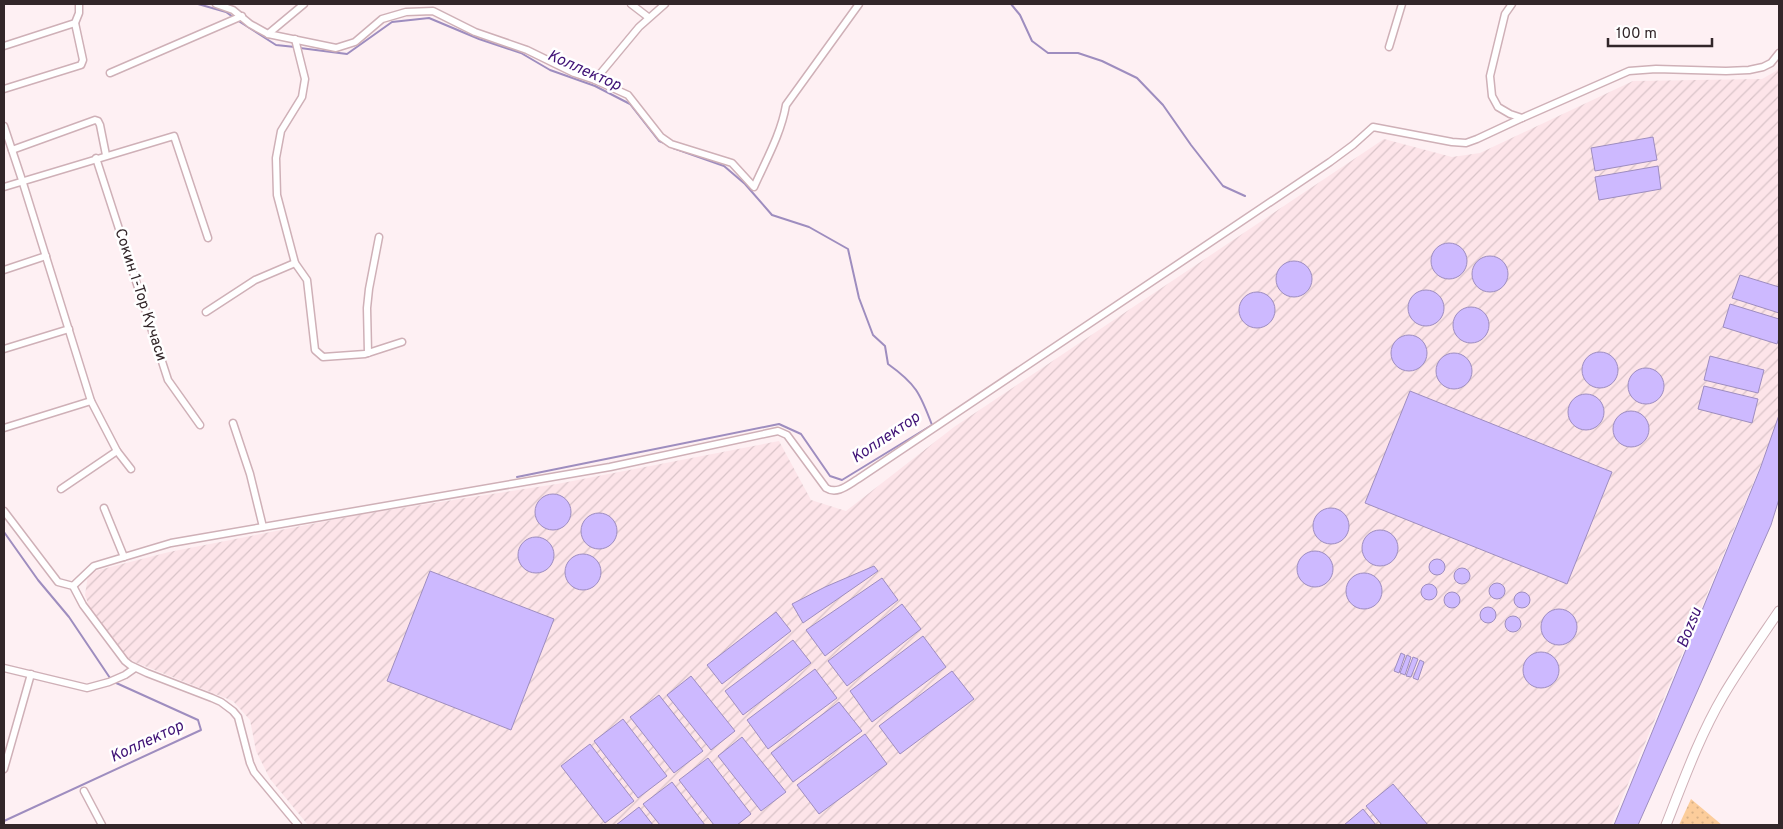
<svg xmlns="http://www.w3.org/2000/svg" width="1783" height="829" viewBox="0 0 1783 829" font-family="Overpass,sans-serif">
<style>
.industrial{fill:url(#industrial-furrows)}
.green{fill:url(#green-dots)}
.water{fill:#cdb9ff;stroke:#9e8dbf}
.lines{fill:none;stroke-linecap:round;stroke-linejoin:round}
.stream{stroke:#9e8dbf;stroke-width:2}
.minor-casing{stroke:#cfb0b7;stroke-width:9}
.secondary-casing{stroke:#cfb0b7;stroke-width:11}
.minor{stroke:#fff;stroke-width:6}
.secondary{stroke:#fff;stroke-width:9}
.labels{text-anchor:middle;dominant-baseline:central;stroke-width:5;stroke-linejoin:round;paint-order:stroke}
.street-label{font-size:15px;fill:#322629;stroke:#fff}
.water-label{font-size:16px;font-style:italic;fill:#3f1276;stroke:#fff}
</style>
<defs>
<pattern id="industrial-furrows" width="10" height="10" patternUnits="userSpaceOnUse" patternTransform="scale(1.25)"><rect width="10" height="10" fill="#fde4e9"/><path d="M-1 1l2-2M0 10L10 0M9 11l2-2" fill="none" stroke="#d9c3c8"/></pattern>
<pattern id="green-dots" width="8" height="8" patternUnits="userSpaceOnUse" patternTransform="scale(1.25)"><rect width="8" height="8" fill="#fccd9b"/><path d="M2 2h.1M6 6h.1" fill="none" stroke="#d8b086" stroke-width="1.8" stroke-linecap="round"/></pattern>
</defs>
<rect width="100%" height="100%" fill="#fef0f3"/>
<!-- industrial -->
<path class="industrial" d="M1779,67V421L1611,825H308L270,779L256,751L250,720L233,701L137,663L123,655L104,631L90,609L85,595L88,575L95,571L169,552L363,514L557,484L779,441L811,500L846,511L954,427L1384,139L1452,157L1480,153L1633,81L1762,79L1776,71Z"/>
<!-- green -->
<path class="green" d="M1691,799L1722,825H1679Z"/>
<!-- water -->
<g class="water">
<path d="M1653,137L1657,160L1595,171L1591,148Z"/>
<path d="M1658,166L1661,189L1599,200L1595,177Z"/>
<circle cx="1449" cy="261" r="18"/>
<circle cx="1490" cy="274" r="18"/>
<circle cx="1294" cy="279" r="18"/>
<path d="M1740,275L1779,287V313L1732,298Z"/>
<circle cx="1426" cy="308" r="18"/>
<circle cx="1257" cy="310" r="18"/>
<path d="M1730,304L1779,319V338L1777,344L1723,327Z"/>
<circle cx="1471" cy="325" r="18"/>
<circle cx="1409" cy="353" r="18"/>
<circle cx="1600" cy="370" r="18"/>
<circle cx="1454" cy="371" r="18"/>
<path d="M1710,356L1764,370L1758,393L1704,380Z"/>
<circle cx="1646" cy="386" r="18"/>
<path d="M1704,386L1758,399L1752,423L1698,409Z"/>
<path d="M1410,391L1612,472L1567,584L1365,503Z"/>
<circle cx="1586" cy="412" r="18"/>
<circle cx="1631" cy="429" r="18"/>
<path d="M1779,415V499L1771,525L1638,825H1614L1760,469Z"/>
<circle cx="553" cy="512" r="18"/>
<circle cx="1331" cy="526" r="18"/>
<circle cx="599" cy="531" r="18"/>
<circle cx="1380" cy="548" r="18"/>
<circle cx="536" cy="555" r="18"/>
<circle cx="1315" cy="569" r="18"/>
<circle cx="583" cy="572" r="18"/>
<circle cx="1437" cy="567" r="8"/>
<path d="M874,566L878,571L803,623L792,604L825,587Z"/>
<circle cx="1462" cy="576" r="8"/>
<path d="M430,571L554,619L511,730L387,681Z"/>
<circle cx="1364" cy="591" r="18"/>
<path d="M882,578L898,600L825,656L806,630Z"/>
<circle cx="1497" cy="591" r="8"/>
<circle cx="1429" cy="592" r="8"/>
<circle cx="1452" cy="600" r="8"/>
<circle cx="1522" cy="600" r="8"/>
<path d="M902,604L921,629L847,686L828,661Z"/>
<circle cx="1488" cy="615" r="8"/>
<circle cx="1559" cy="627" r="18"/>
<path d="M776,612L791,631L722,684L707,665Z"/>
<circle cx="1513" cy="624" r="8"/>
<path d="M923,636L946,667L872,722L850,691Z"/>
<path d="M793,640L811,663L743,715L725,691Z"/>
<circle cx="1541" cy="670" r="18"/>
<path d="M1401,653L1405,655L1399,673L1394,671Z"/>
<path d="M1407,655L1411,657L1405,675L1400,673Z"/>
<path d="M1413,657L1418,659L1411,677L1406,676Z"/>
<path d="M1420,660L1424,662L1418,680L1413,678Z"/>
<path d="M815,669L837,698L768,749L747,720Z"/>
<path d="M952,671L974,699L900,754L879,726Z"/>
<path d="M691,676L735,731L711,750L667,695Z"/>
<path d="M659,695L703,751L674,773L630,717Z"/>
<path d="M839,702L862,731L793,782L771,753Z"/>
<path d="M623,719L667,776L638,798L594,741Z"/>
<path d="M865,734L887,764L819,814L797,785Z"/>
<path d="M742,737L786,792L761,811L718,756Z"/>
<path d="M590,744L634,801L605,823L561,766Z"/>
<path d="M708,758L751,814L737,825H714L679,780Z"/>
<path d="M672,782L705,825H660L643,804Z"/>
<path d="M1393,784L1428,825H1382L1366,806Z"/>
<path d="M639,807L653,825H616Z"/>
<path d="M1363,809L1376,825H1344Z"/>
</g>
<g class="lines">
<!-- stream -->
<g class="stream">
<path d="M198,4L226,12L233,17"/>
<path d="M1011,4L1020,15L1032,41L1048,53H1078L1102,61L1137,78L1163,105L1191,145L1223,186L1245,196"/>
<path d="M237,20L276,45L295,47"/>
<path d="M300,48L347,54L392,22L429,18L479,39L521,53L550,70L595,86L630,104L659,141L667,144"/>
<path d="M517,477L779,424L801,434L830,476L842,480L932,425C920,393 916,384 888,364L885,346L873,335L859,298L848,249L809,227L772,215L745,184L724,166L673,148"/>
<path d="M4,532L38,580L69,617L110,678"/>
<path d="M4,821L201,730L198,720L114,682"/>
</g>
<defs>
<g id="minor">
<path d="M216,4L233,10L250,24L268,34L336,48L355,42L382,19L406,12L433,11L475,32L527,50L574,73L595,80L628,95L661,137L671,144L732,163L754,187C766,160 781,134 786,105L859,4"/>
<path d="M631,4L648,17"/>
<path d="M1512,4L1505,14L1490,76L1492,96L1498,107L1510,114L1522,118"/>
<path d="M268,34L304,4"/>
<path d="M295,39L305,79L302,97L281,131L276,158L277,195L295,263L307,280L315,350L323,357L365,354L402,342"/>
<path d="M4,46L75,23L79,13V4"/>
<path d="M1389,47L1402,4"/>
<path d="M110,73L242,16"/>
<path d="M595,80L639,27L665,4"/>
<path d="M4,89L81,65L83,60L75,23"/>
<path d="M4,126L22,180L91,401L117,451L131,469"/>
<path d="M12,150L95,120L98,121L100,125L106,155"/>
<path d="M96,158L168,380L200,425"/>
<path d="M4,187L174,136L208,238"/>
<path d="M4,270L46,256"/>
<path d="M206,312L255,280L295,263"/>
<path d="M4,349L69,329"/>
<path d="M368,353L367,308L369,289L379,237"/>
<path d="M233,423L250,474L263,527"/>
<path d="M4,428L91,401"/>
<path d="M61,489L117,451"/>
<path d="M104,508L124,557"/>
<path d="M4,511L58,582L73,586L83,605L125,661L130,665L147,673L212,698L221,702L233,711L238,717L250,763L254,772L298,825"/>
<path d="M73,586L94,566L171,543L610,467L778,431L787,435L826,488C837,495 848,485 858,479L1330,162L1353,145L1373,127L1452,142L1466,143L1477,139L1522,118L1629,71L1656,69L1726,71L1749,70L1763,67L1771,63L1779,53"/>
<path d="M4,668L87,688L109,682L125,675L135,668"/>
<path d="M4,769L31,674"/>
<path d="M84,791L102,825"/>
</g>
<path id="secondary" d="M1666,825C1683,782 1699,737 1723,696C1740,667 1760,639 1779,611"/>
</defs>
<!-- minor casing -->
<use href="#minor" class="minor-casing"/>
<!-- secondary casing -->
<use href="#secondary" class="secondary-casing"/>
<!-- minor -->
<use href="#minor" class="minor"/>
<!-- secondary -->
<use href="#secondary" class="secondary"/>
</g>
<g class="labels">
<!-- street labels -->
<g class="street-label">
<text transform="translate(140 295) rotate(72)">Сокин 1-Тор Kучаси</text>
</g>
<!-- water labels -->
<g class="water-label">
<text transform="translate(584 71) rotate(24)">Коллектор</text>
<text transform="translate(886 438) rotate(-34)">Коллектор</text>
<text transform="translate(1690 628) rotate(-68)">Bozsu</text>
<text transform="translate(147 742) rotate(-25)">Коллектор</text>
</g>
</g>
<!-- border -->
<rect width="1783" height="829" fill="none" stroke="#322629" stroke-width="10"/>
<!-- scale -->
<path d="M1608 38v8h104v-8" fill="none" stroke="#322629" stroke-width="2.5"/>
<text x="1616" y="38" font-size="15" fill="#322629" stroke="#ffffff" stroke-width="4" paint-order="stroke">100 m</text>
</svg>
